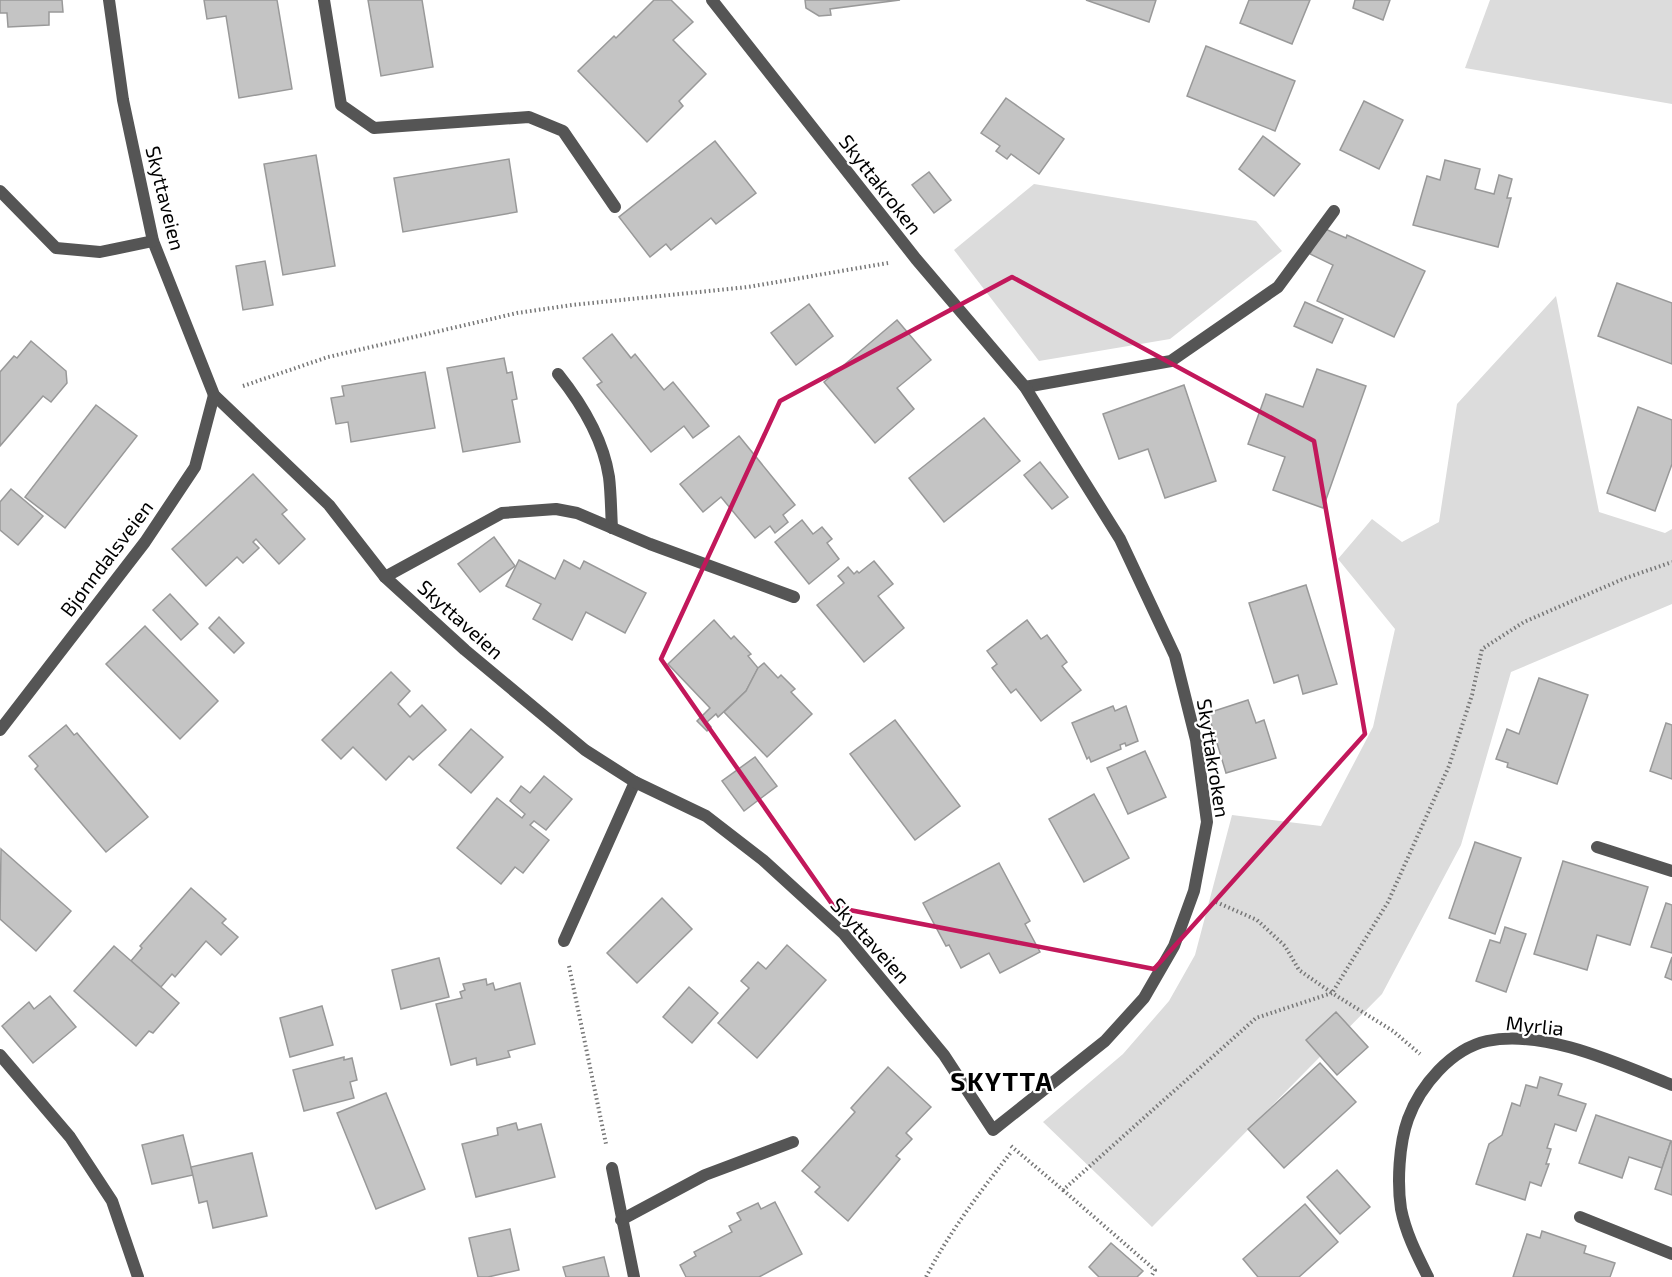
<svg xmlns="http://www.w3.org/2000/svg" width="1672" height="1277" viewBox="0 0 1672 1277" font-family="'Exo 2',sans-serif">
<style>
.green{fill:#dcdcdc}
.building{fill:#c4c4c4;stroke:#999;stroke-width:1.5}
.lines{fill:none;stroke-linecap:round;stroke-linejoin:round}
.path{stroke:#777;stroke-width:4;stroke-dasharray:1.5 3;stroke-linecap:butt}
.lane{stroke:#555;stroke-width:12}
.street{stroke:#555;stroke-width:12}
.marked{fill:none;stroke:#c2185b;stroke-width:4.5;stroke-linejoin:round}
.labels{text-anchor:middle;dominant-baseline:central;stroke-width:4.5;stroke-linejoin:round;paint-order:stroke}
.street-label{font-size:20px;fill:#000;stroke:#fff}
.district-label{font-size:26px;font-weight:bold;letter-spacing:1.5px;fill:#000;stroke:#fff}
</style>
<rect width="100%" height="100%" fill="#fff"/>
<!-- green -->
<g class="green">
<path d="M1490,0H1672V104L1465,68Z"/>
<path d="M1034,184L1256,221L1282,251L1170,339L1039,361L954,250Z"/>
<path d="M1556,296L1599,512L1665,533L1672,529V604L1511,672L1461,845L1382,994L1152,1227L1043,1122L1123,1054L1169,1001L1195,955L1232,815L1321,826L1373,727L1395,629L1338,559L1372,519L1402,542L1439,522L1457,404Z"/>
</g>
<!-- building -->
<g class="building">
<path d="M0,0H62L63,12H49V25L8,27L7,13H0Z"/>
<path d="M204,0H277L292,89L239,98L226,16L207,19Z"/>
<path d="M368,0H422L433,67L381,76Z"/>
<path d="M654,0H671L693,22L673,40L706,74L679,101L683,106L647,142L578,71L614,36L616,38Z"/>
<path d="M805,0H900L830,9L831,15L819,16L806,8Z"/>
<path d="M1086,0H1156L1149,22Z"/>
<path d="M1249,0H1310L1292,44L1240,23Z"/>
<path d="M1355,0H1390L1383,20L1353,8Z"/>
<path d="M1206,46L1295,81L1275,131L1187,96Z"/>
<path d="M1006,98L1064,139L1039,174L1011,154L1007,159L996,151L1000,146L981,133Z"/>
<path d="M1364,101L1403,120L1379,169L1340,150Z"/>
<path d="M1263,136L1300,164L1274,196L1239,169Z"/>
<path d="M715,141L756,193L716,224L711,218L671,250L666,244L650,257L619,217Z"/>
<path d="M316,155L335,266L283,275L264,164Z"/>
<path d="M509,159L517,212L403,232L394,178Z"/>
<path d="M1445,160L1480,169L1475,189L1494,194L1499,175L1512,179L1507,198H1511L1498,247L1413,225L1427,176L1440,180Z"/>
<path d="M929,172L951,200L934,213L912,185Z"/>
<path d="M1323,228L1346,238L1347,235L1425,271L1394,337L1317,301L1333,265L1310,254Z"/>
<path d="M265,261L273,305L243,310L236,266Z"/>
<path d="M1617,283L1672,303V364L1598,336Z"/>
<path d="M1305,302L1343,319L1332,343L1294,326Z"/>
<path d="M809,304L833,336L796,365L771,333Z"/>
<path d="M897,320L931,360L897,388L914,409L875,443L824,382Z"/>
<path d="M612,334L631,358L635,354L664,390L673,382L709,426L693,438L684,426L651,452L597,385L602,382L583,358Z"/>
<path d="M31,341L66,371L67,383L51,402L43,396L0,446V372L14,356L17,358Z"/>
<path d="M504,358L507,373L512,372L517,399L512,400L520,442L463,452L447,368Z"/>
<path d="M1317,369L1366,386L1323,508L1273,490L1285,457L1248,444L1266,394L1303,407Z"/>
<path d="M425,372L435,428L351,442L348,422L336,424L331,398L344,396L342,386Z"/>
<path d="M1184,385L1216,481L1165,498L1148,449L1119,459L1103,414Z"/>
<path d="M96,405L137,436L65,528L25,497Z"/>
<path d="M1638,407L1672,420V464L1655,511L1607,493Z"/>
<path d="M984,418L1020,461L944,522L909,478Z"/>
<path d="M739,436L795,505L783,515L788,522L775,533L770,526L755,538L721,497L703,512L680,484Z"/>
<path d="M1040,462L1068,497L1052,509L1024,475Z"/>
<path d="M253,474L287,510L282,514L305,539L279,564L256,539L253,542L259,548L243,563L237,557L206,586L172,549Z"/>
<path d="M11,489L43,516L18,545L0,530V502Z"/>
<path d="M802,520L813,534L822,527L832,539L827,543L839,559L809,584L775,542Z"/>
<path d="M494,537L515,566L480,592L458,564Z"/>
<path d="M519,560L555,579L564,560L580,569L584,561L646,593L625,633L586,612L572,640L533,619L541,604L506,586Z"/>
<path d="M874,561L893,584L878,596L904,628L864,662L817,605L844,583L838,576L848,567L854,574L857,571L859,573Z"/>
<path d="M1306,585L1337,684L1303,694L1298,675L1274,683L1249,603Z"/>
<path d="M170,594L198,624L181,640L153,610Z"/>
<path d="M219,617L244,643L234,653L209,628Z"/>
<path d="M714,620L731,639L734,636L751,654L748,656L758,668L746,691L718,717L716,714L707,722L711,727L707,731L697,721L710,708L668,664Z"/>
<path d="M1027,620L1041,639L1047,635L1067,662L1062,666L1081,690L1041,721L1016,689L1011,693L992,668L997,664L987,651Z"/>
<path d="M145,626L218,701L180,739L106,664Z"/>
<path d="M764,663L778,678L781,675L795,689L791,692L812,714L767,757L724,712L746,691L758,668Z"/>
<path d="M391,672L410,691L398,704L410,717L422,705L446,730L413,760L409,756L386,780L353,747L341,759L322,740Z"/>
<path d="M1539,678L1588,695L1557,784L1507,767L1508,763L1496,759L1507,729L1519,734Z"/>
<path d="M1248,700L1256,723L1264,720L1276,758L1226,773L1208,713Z"/>
<path d="M1113,706L1115,711L1126,706L1138,741L1126,746L1125,743L1120,745L1121,749L1091,762L1089,757L1087,759L1072,723Z"/>
<path d="M895,720L960,806L915,840L850,754Z"/>
<path d="M1666,723L1672,725V779L1650,771Z"/>
<path d="M66,725L74,735L77,733L148,817L106,852L35,769L38,766L29,756Z"/>
<path d="M471,729L503,757L471,793L439,765Z"/>
<path d="M1145,751L1166,797L1128,814L1107,768Z"/>
<path d="M755,757L777,786L744,811L722,781Z"/>
<path d="M544,776L572,799L546,830L534,821L530,825L549,840L523,873L515,867L501,884L457,848L497,798L522,818L525,814L510,801L521,786L530,793Z"/>
<path d="M1094,794L1129,858L1084,882L1049,819Z"/>
<path d="M1475,842L1521,858L1495,934L1449,918Z"/>
<path d="M1,849L71,911L36,951L0,919Z"/>
<path d="M1563,861L1648,887L1630,945L1597,935L1587,970L1534,954Z"/>
<path d="M999,863L1030,921L1025,924L1040,952L1000,973L989,953L961,968L949,945L946,946L923,903Z"/>
<path d="M191,888L226,919L222,923L238,937L221,955L206,941L175,977L172,974L161,987L131,961L142,948L140,946Z"/>
<path d="M662,898L692,929L637,983L607,953Z"/>
<path d="M1666,903L1672,905V953L1651,947Z"/>
<path d="M1505,927L1526,934L1506,992L1476,981L1490,940L1500,943Z"/>
<path d="M787,945L826,980L757,1058L718,1023L749,988L741,981L758,962L766,969Z"/>
<path d="M114,946L179,1003L153,1033L149,1031L136,1046L74,991Z"/>
<path d="M1672,957V980L1665,977Z"/>
<path d="M439,958L449,997L401,1009L392,970Z"/>
<path d="M486,979L487,985L493,983L495,990L520,983L535,1044L508,1051L510,1057L477,1065L476,1058L451,1065L436,1004L462,998L460,992L465,990L463,984Z"/>
<path d="M689,987L718,1013L692,1043L663,1017Z"/>
<path d="M50,996L76,1027L33,1063L2,1026L29,1002L34,1009Z"/>
<path d="M322,1006L333,1045L290,1057L280,1018Z"/>
<path d="M1336,1012L1368,1047L1337,1075L1306,1040Z"/>
<path d="M344,1057V1060L352,1058L357,1080L350,1082L354,1098L304,1111L293,1070Z"/>
<path d="M1320,1063L1356,1102L1284,1168L1248,1129Z"/>
<path d="M888,1067L931,1107L906,1133L912,1139L896,1156L900,1159L848,1221L815,1192L820,1187L802,1171L855,1112L851,1108Z"/>
<path d="M1540,1077L1562,1084L1558,1095L1586,1104L1576,1131L1555,1124L1547,1148L1551,1149L1546,1164H1549L1541,1186L1530,1182L1525,1200L1476,1184L1489,1144L1502,1135L1512,1103L1520,1106L1526,1085L1537,1088Z"/>
<path d="M386,1093L425,1189L376,1209L337,1113Z"/>
<path d="M1596,1115L1671,1141L1662,1168L1629,1157L1622,1178L1579,1163Z"/>
<path d="M516,1123L518,1130L541,1124L555,1177L476,1197L462,1144L498,1135L497,1128Z"/>
<path d="M183,1135L193,1175L152,1184L142,1145Z"/>
<path d="M1671,1141L1672,1142V1195L1655,1189Z"/>
<path d="M252,1153L267,1216L213,1228L207,1201L199,1203L191,1167Z"/>
<path d="M1337,1170L1370,1207L1340,1234L1307,1197Z"/>
<path d="M775,1202L802,1254L759,1277H686L680,1265L696,1256L694,1252L732,1232L729,1226L741,1220L737,1213L758,1203L761,1209Z"/>
<path d="M1305,1204L1338,1242L1299,1277H1258L1243,1259Z"/>
<path d="M510,1229L519,1270L488,1277H478L469,1238Z"/>
<path d="M1542,1231L1586,1246L1584,1253L1615,1263L1610,1277H1513L1527,1234L1540,1238Z"/>
<path d="M1111,1243L1143,1271L1137,1277H1099L1089,1267Z"/>
<path d="M604,1257L609,1277H566L563,1267Z"/>
</g>
<g class="lines">
<!-- path -->
<g class="path">
<path d="M243,386L328,357L517,313L572,305L748,287L888,263"/>
<path d="M1216,902L1257,920L1285,946L1299,970L1332,993L1388,902L1449,766L1472,695L1482,649L1524,622L1623,579L1672,562"/>
<path d="M569,966L606,1144"/>
<path d="M1011,1146L1063,1190L1256,1018L1332,993L1393,1031L1420,1054"/>
<path d="M1063,1190L1155,1270L1151,1277"/>
<path d="M926,1277C950,1231 980,1192 1012,1151"/>
</g>
<!-- lane -->
<g class="lane">
<path d="M324,0L341,105L374,128L529,117L563,131L615,207"/>
<path d="M558,374C582,404 603,438 609,477C611,493 611,511 612,528"/>
<path d="M1025,387L1171,361L1278,287L1334,211"/>
<path d="M385,577L502,513L556,509L577,513L650,544L794,597"/>
<path d="M1597,847L1672,871"/>
<path d="M564,941L635,782"/>
<path d="M612,1168L634,1277"/>
<path d="M1580,1217L1672,1254"/>
<path d="M621,1220L705,1175L793,1142"/>
</g>
<!-- street -->
<g class="street">
<path d="M109,0L123,100L153,241L214,395L329,505L385,577L465,650L585,750L635,782L706,816L763,860L843,933L944,1055L993,1130L1105,1041L1144,998L1174,946L1194,891L1207,822L1196,740L1175,656L1120,539L1025,387L916,259L712,0"/>
<path d="M0,191L56,248L100,252L153,241"/>
<path d="M0,730L145,542L195,467L214,395"/>
<path d="M0,1055L70,1137L112,1201L138,1277"/>
<path d="M1428,1277C1417,1255 1406,1234 1401,1209C1397,1183 1399,1144 1408,1119C1420,1086 1451,1049 1487,1041C1545,1029 1619,1064 1672,1085"/>
</g>
</g>
<!-- marked area -->
<path class="marked" d="M1012,277L1314,441L1365,734L1154,969L834,907L661,659L780,401Z"/>
<g class="labels">
<!-- street labels -->
<g class="street-label">
<text transform="translate(881 184) rotate(52)">Skyttakroken</text>
<text transform="translate(166 198) rotate(76)">Skyttaveien</text>
<text transform="translate(106 558) rotate(-53)">Bjønndalsveien</text>
<text transform="translate(461 619) rotate(42)">Skyttaveien</text>
<text transform="translate(1214 758) rotate(81)">Skyttakroken</text>
<text transform="translate(871 940) rotate(48)">Skyttaveien</text>
<text transform="translate(1535 1025) rotate(6)">Myrlia</text>
</g>
<!-- district labels -->
<g class="district-label">
<text x="1002" y="1080">SKYTTA</text>
</g>
</g>
</svg>
